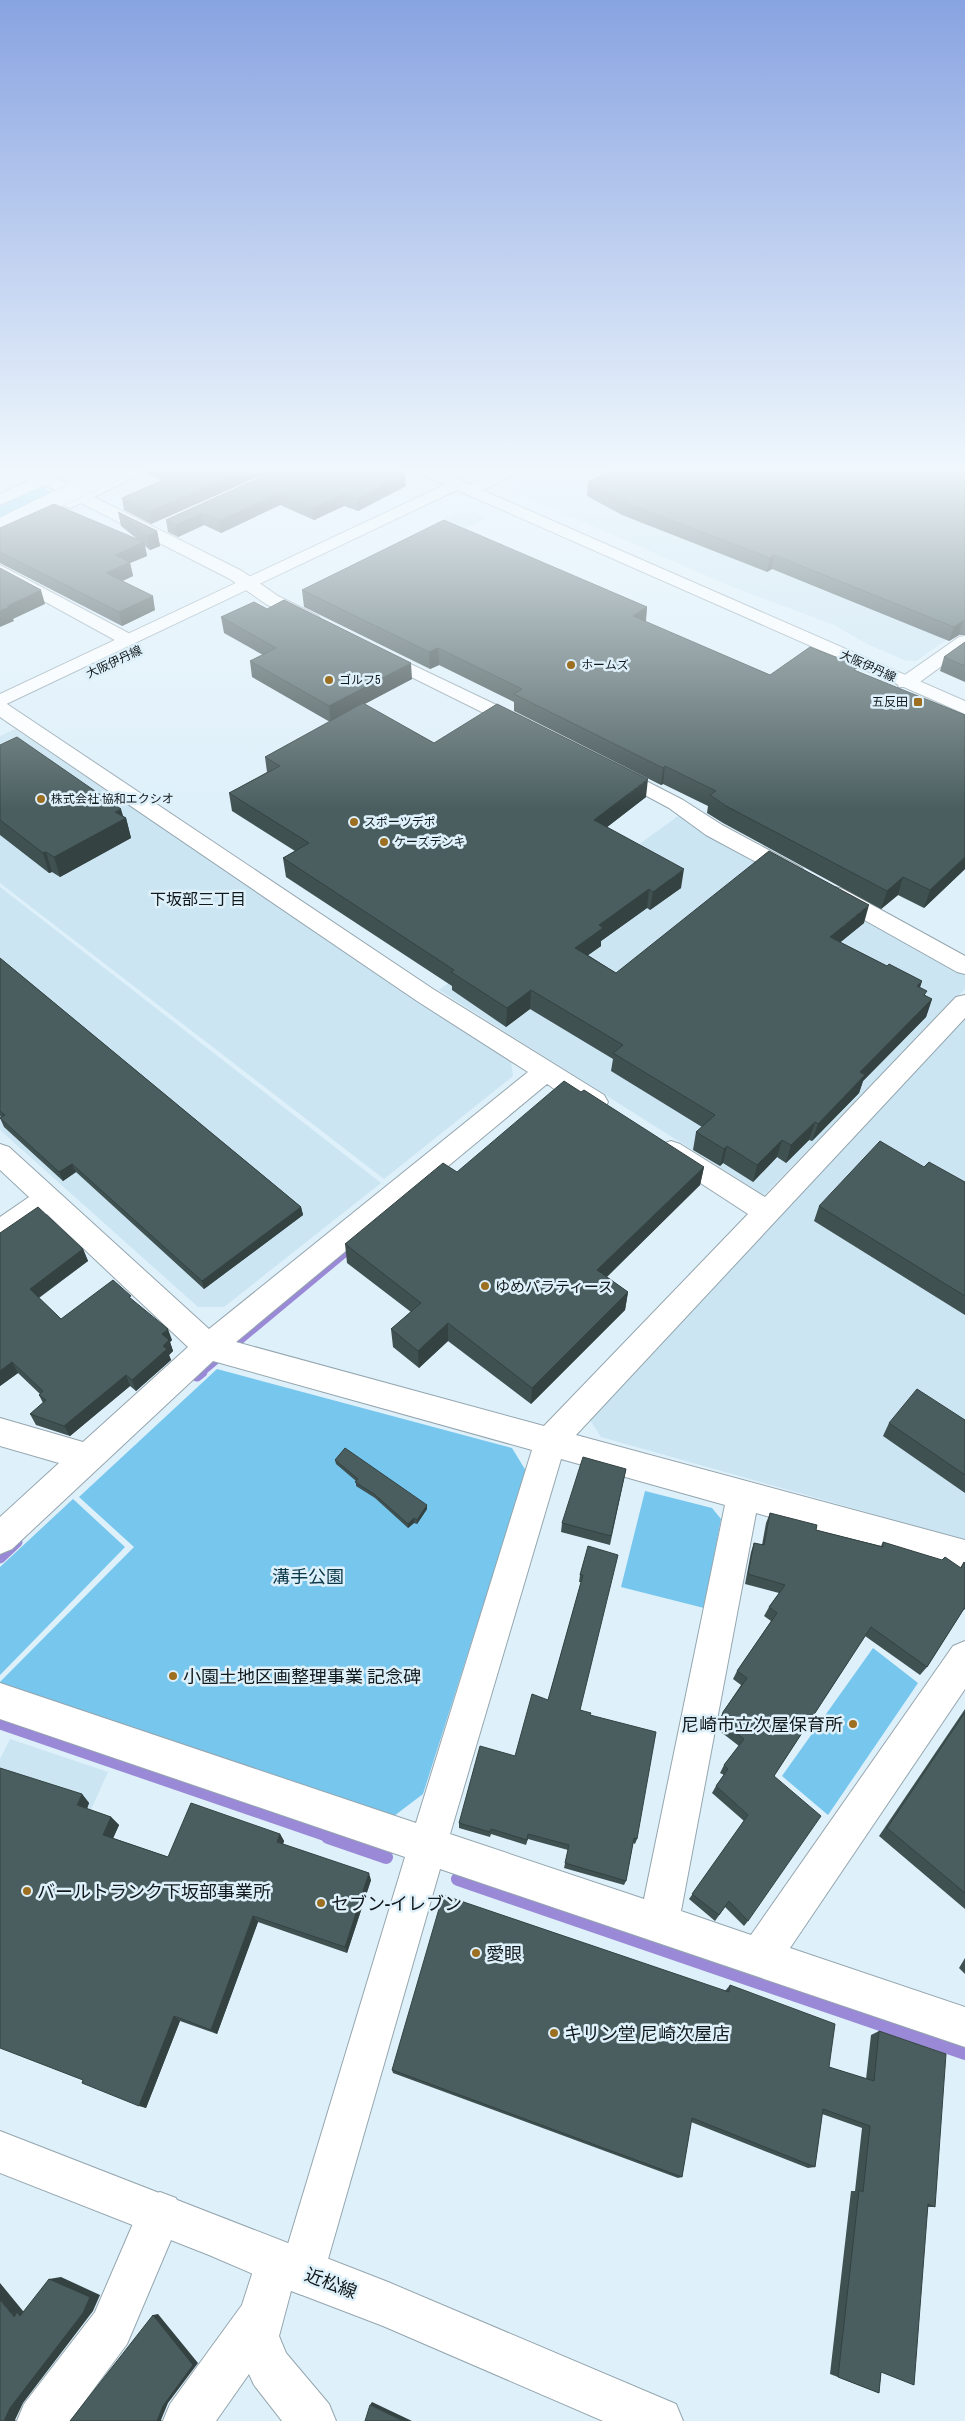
<svg xmlns="http://www.w3.org/2000/svg" width="965" height="2421" viewBox="0 0 965 2421" font-family="'Archivo Narrow','Noto Sans JP',sans-serif">
<style>
.built{fill:#cbe5f2}
.green{fill:#76c6ed}
.lines{fill:none;stroke-linecap:round;stroke-linejoin:round}
.stream-far2{stroke:#9989d6;stroke-width:9}
.stream-far1{stroke:#9989d6;stroke-width:11}
.stream{stroke:#9989d6;stroke-width:14}
.minor-casing{stroke:#95a6af;stroke-width:2}
.tertiary-casing{stroke:#95a6af;stroke-width:2}
.secondary-casing{stroke:#95a6af;stroke-width:2}
.primary-casing{stroke:#95a6af;stroke-width:2}
.minor{fill:#fff;fill-rule:evenodd}
.tertiary{fill:#fff;fill-rule:evenodd}
.secondary{fill:#fff;fill-rule:evenodd}
.primary{fill:#fff;fill-rule:evenodd}
.motorway-bridge-casing{stroke:#95a6af;stroke-width:18;stroke-linecap:butt}
.motorway-bridge{stroke:#fff;stroke-width:17}
.wall{fill:#405152}
.shaded-wall{fill:#344242}
.building{fill:#4b5e5f;stroke:#344242}
.poi-dot{fill:#9d6f20;stroke:#def0fa;stroke-width:2}
.labels{text-anchor:middle;dominant-baseline:central;stroke-width:5;stroke-linejoin:round;paint-order:stroke}
.far-street-label{font-size:12px;fill:#12191c;stroke:#def0fa}
.far-poi-label{font-size:12px;fill:#12191c;stroke:#def0fa;text-anchor:start}
.poi-label{font-size:15px;fill:#12191c;stroke:#def0fa;text-anchor:start}
.neighbourhood-label{font-size:16px;fill:#12191c;stroke:#def0fa}
.near-park-label{font-size:18px;fill:#0a374a;stroke:#def0fa}
.near-poi-label{font-size:18px;fill:#12191c;stroke:#def0fa;text-anchor:start}
.near-street-label{font-size:18px;fill:#12191c;stroke:#def0fa}
</style>
<rect width="100%" height="100%" fill="#def0fa"/>
<!-- built -->
<g class="built">
<path d="M542,470H965V627L916,661L904,660L867,644L834,625L730,586L514,492V483Z"/>
<path d="M474,512L488,518L466,528L444,518L456,513Z"/>
<path d="M15,729L511,1062L513,1076L384,1179L0,883V736Z"/>
<path d="M678,816L959,970L965,976V989L764,1195L439,990Z"/>
<path d="M0,887L381,1183L224,1307H198L0,1130Z"/>
<path d="M965,1017V1540L601,1437L590,1420Z"/>
<path d="M10,1739L108,1772L0,2010V1759Z"/>
</g>
<!-- green -->
<g class="green">
<path d="M40,486L66,499L0,532V505Z"/>
<path d="M217,1369L512,1448L526,1471L423,1794L390,1819L0,1688V1682L134,1547L79,1497Z"/>
<path d="M645,1491L712,1508L721,1519L704,1608L621,1587Z"/>
<path d="M73,1499L125,1547L0,1675V1567Z"/>
<path d="M873,1648L918,1683L828,1815L782,1776Z"/>
</g>
<g class="lines">
<!-- stream-far2 -->
<path class="stream-far2" d="M200,1373L354,1245"/>
<!-- stream-far1 -->
<g class="stream-far1">
<path d="M197,1376L202,1372"/>
<path d="M0,1558L17,1542"/>
<path d="M0,1724L332,1838"/>
</g>
<!-- stream -->
<g class="stream">
<path d="M328,1837L386,1857"/>
<path d="M458,1879L965,2053"/>
</g>
<defs>
<g id="minor">
<path d="M25,470H42L46,473L53,470H66L68,472L57,479L82,491L127,470H145L143,473L94,497L242,571L278,596L318,616L321,620L318,624H306L266,604L230,579L81,503L70,508L64,506L62,503L69,497L45,485L0,505V494L34,478Z"/>
<path d="M0,565L134,636L137,640L134,644H122L0,577Z"/>
<path d="M965,636V649L913,687H899L897,683L899,679L959,637Z"/>
<path d="M377,648L530,721L533,725L530,729L523,731L516,729L371,657L368,653L371,649Z"/>
<path d="M0,702L7,704L433,989L604,1095L608,1102L604,1109C584,1115 563,1094 547,1084L236,1342L544,1426L748,1214L662,1158L658,1151L662,1144L671,1141L680,1144L765,1197L956,997L965,995V1018L576,1435L965,1540V1572L756,1513L681,1911L751,1935L953,1646L965,1641V1689L790,1948L965,2007V2047L440,1869L324,2273L318,2289L302,2295L291,2291L279,2336L286,2353L329,2404L336,2421H282L254,2385L249,2374L216,2421H163L170,2404L242,2305L261,2246L277,2240L288,2244L405,1857L0,1719V1683L416,1823L532,1450L213,1361L12,1549L0,1554V1517L59,1463L0,1446V1418L83,1442L188,1347L47,1214L10,1240L0,1243V1217L29,1197L0,1170V1144L9,1147L209,1329L528,1072L417,1001L0,717ZM561,1459L725,1505L644,1899L450,1834Z"/>
<path d="M613,764L683,800L722,825L802,868L805,873L802,878L794,880L786,878L706,835L669,808L606,774L603,770L606,766Z"/>
<path d="M835,887L843,889L965,956V974L957,972L827,899L824,894L827,889Z"/>
<path d="M160,2192L176,2198L182,2214L127,2344L70,2421H17L24,2404L95,2312L144,2198Z"/>
</g>
<g id="tertiary">
<path d="M415,470H436L462,481L465,484L457,489L452,487L418,473Z"/>
<path d="M0,2131L388,2282L676,2404L683,2421H603L383,2326L302,2295L209,2255L0,2173Z"/>
</g>
<path id="secondary" d="M501,470H520L517,473L477,493H465L463,490L465,487Z"/>
<path id="primary" d="M457,479L965,701V714L457,490L0,707V694Z"/>
</defs>
<!-- minor casing -->
<use href="#minor" class="minor-casing"/>
<!-- tertiary casing -->
<use href="#tertiary" class="tertiary-casing"/>
<!-- secondary casing -->
<use href="#secondary" class="secondary-casing"/>
<!-- primary casing -->
<use href="#primary" class="primary-casing"/>
<!-- minor -->
<use href="#minor" class="minor"/>
<!-- tertiary -->
<use href="#tertiary" class="tertiary"/>
<!-- secondary -->
<use href="#secondary" class="secondary"/>
<!-- primary -->
<use href="#primary" class="primary"/>
<defs>
<path id="motorway-bridge" d="M0,527L117,470"/>
</defs>
<!-- motorway-bridge casing -->
<use href="#motorway-bridge" class="motorway-bridge-casing"/>
<!-- motorway-bridge -->
<use href="#motorway-bridge" class="motorway-bridge"/>
</g>
<!-- wall -->
<g class="wall">
<path d="M145,470H273L151,524L124,510L122,498L163,480L146,474Z"/>
<path d="M277,470L406,486L358,511L344,506L314,520L280,505L221,533L204,525L178,537L168,532L166,520Z"/>
<path d="M965,470V635H959L949,641L772,569L767,572L622,515L587,496L588,482Z"/>
<path d="M118,512L157,531L160,546L150,550L145,546L147,556L130,563L133,576L122,581L155,610L122,626L0,563V528L136,538L121,526Z"/>
<path d="M302,590L647,607L646,622L770,675L858,671L965,869L924,908L898,895L881,909L723,823L707,813L708,806L663,784L661,785L514,711V702L439,665L430,669L304,607Z"/>
<path d="M267,609L412,679L364,704L434,743L646,797L607,827L681,888L650,910L647,908L601,941V946L588,955L616,973L864,923L840,942L887,966L922,981L920,987L926,996L932,999L926,1017L863,1081L859,1093L812,1141L809,1140L786,1163L777,1157L753,1182L723,1163L720,1166L693,1150L696,1132L702,1127L611,1071L613,1059L530,1009L506,1027L452,990V986L286,877L283,858L295,851L232,811L229,793L267,772L265,757L330,722L252,677L250,661L263,655L224,633L221,617Z"/>
<path d="M965,642V682L940,671L944,657Z"/>
<path d="M0,745L126,818L131,838L60,877L52,872L49,873L0,835Z"/>
<path d="M0,958L301,1207L303,1215L204,1289L76,1172L63,1181L4,1127L0,1118L1,1117L0,1116Z"/>
<path d="M704,1167L700,1185L607,1277L628,1292L625,1310L531,1404L448,1341L419,1368L393,1347L391,1329L411,1312L347,1263L345,1244L457,1172Z"/>
<path d="M924,1167L965,1182V1315L814,1221L819,1206Z"/>
<path d="M0,1233L83,1249L88,1261L39,1298L61,1319L132,1300L172,1340L170,1342L173,1351L169,1355L171,1360L136,1391L130,1386L70,1436L36,1425L30,1414L43,1403L39,1395L40,1394L18,1373L0,1386Z"/>
<path d="M965,1420V1493L883,1436L889,1423Z"/>
<path d="M335,1460L427,1509L417,1524L414,1523L408,1528L375,1498L356,1486V1481L336,1464Z"/>
<path d="M626,1469L610,1545L561,1532L562,1523Z"/>
<path d="M770,1513L816,1530L881,1546L883,1542L960,1568L964,1562L965,1563V1610L964,1609L927,1667L920,1675L865,1636L774,1776L748,1921L744,1926L725,1907L715,1921L689,1899L744,1821L712,1793L716,1786L724,1775L720,1773L724,1765L739,1746L717,1729L719,1720L723,1712L741,1685L733,1679L737,1671L771,1621L764,1616L769,1607L779,1593L745,1584L751,1552L754,1543L762,1545L766,1523Z"/>
<path d="M588,1546L580,1710L590,1715L637,1839L635,1844L633,1843L626,1881L624,1885L564,1868L568,1850L528,1839L526,1845L491,1834L490,1837L459,1828V1823L515,1756L548,1700L581,1582H579L580,1575Z"/>
<path d="M965,1709V1909L879,1836Z"/>
<path d="M82,1794L89,1803L87,1809L111,1817L119,1825L113,1838L168,1857L280,1834L284,1841L283,1844L371,1880L347,1953L258,1922L217,2034L180,2021L146,2108L83,2080Z"/>
<path d="M965,1958V1974L959,1968Z"/>
<path d="M730,1985L829,2067L866,2079L871,2035L879,2031L935,2207H928L881,2373L879,2393L830,2374L851,2191H855L862,2128L822,2114L815,2167L808,2168L691,2122L682,2177L678,2178L393,2073L392,2070L725,1991Z"/>
</g>
<!-- shaded-wall -->
<g class="shaded-wall">
<path d="M244,470H273L151,524L149,512Z"/>
<path d="M405,474L406,486L358,511L357,499Z"/>
<path d="M279,493L280,505L221,533L219,521Z"/>
<path d="M344,493V506L314,520L313,508Z"/>
<path d="M202,513L204,525L178,537L176,525Z"/>
<path d="M157,531L160,546L150,550L147,536Z"/>
<path d="M144,542L147,556L130,563L133,576L110,587L106,573L115,555Z"/>
<path d="M774,555L772,569L767,572L770,558Z"/>
<path d="M41,590L45,604L13,619L14,621L0,627V611L7,606Z"/>
<path d="M153,596L155,610L122,626L119,612Z"/>
<path d="M647,607L645,624L633,616Z"/>
<path d="M963,621L959,635L949,641L954,627Z"/>
<path d="M438,648L439,665L430,669L429,652Z"/>
<path d="M411,663L412,679L331,722L329,706Z"/>
<path d="M665,766L663,784L661,785L663,768Z"/>
<path d="M648,779L646,797L593,838L594,820Z"/>
<path d="M121,809L124,819L126,818L131,838L60,877L54,857L115,812Z"/>
<path d="M46,852L52,872L49,873L43,853Z"/>
<path d="M965,857V869L924,908L930,890Z"/>
<path d="M684,869L681,888L650,910L653,892Z"/>
<path d="M903,877L898,895L881,909L887,891Z"/>
<path d="M649,889L647,908L601,941V946L573,966L575,948L599,925Z"/>
<path d="M869,905L864,923L825,955L830,937Z"/>
<path d="M922,981L916,999L917,986Z"/>
<path d="M531,990L530,1009L506,1027L507,1008Z"/>
<path d="M932,999L926,1017L863,1081L859,1093L812,1141L818,1124L860,1072Z"/>
<path d="M815,1122L809,1140L786,1163L791,1145Z"/>
<path d="M782,1140L777,1157L753,1182L757,1165Z"/>
<path d="M727,1146L723,1163L720,1166L724,1149Z"/>
<path d="M72,1164L76,1172L63,1181L59,1172Z"/>
<path d="M704,1167L700,1185L595,1288L597,1270Z"/>
<path d="M301,1207L303,1215L204,1289L202,1281Z"/>
<path d="M83,1249L88,1261L35,1300L30,1289Z"/>
<path d="M628,1292L625,1310L531,1404L532,1388Z"/>
<path d="M448,1323V1341L419,1368L418,1351Z"/>
<path d="M168,1329L172,1340L170,1342L173,1351L169,1355L171,1360L136,1391L132,1380L163,1346L162,1334Z"/>
<path d="M12,1362L18,1373L0,1386V1371Z"/>
<path d="M126,1375L130,1386L70,1436L64,1426Z"/>
<path d="M427,1505V1509L417,1524V1520Z"/>
<path d="M414,1518V1523L408,1528V1524Z"/>
<path d="M82,1794L89,1803L85,1813L77,1805Z"/>
<path d="M111,1817L119,1825L111,1843L103,1835Z"/>
<path d="M280,1834L284,1841L281,1849L277,1842Z"/>
<path d="M369,1873L371,1880L347,1953L345,1947Z"/>
<path d="M253,1916L258,1922L217,2034L211,2030Z"/>
<path d="M174,2016L180,2021L146,2108L139,2106Z"/>
<path d="M61,2277L100,2295L93,2311L23,2403L15,2420L16,2421H4L49,2279Z"/>
<path d="M0,2283L23,2311L32,2314L14,2317L0,2300Z"/>
<path d="M158,2314L198,2363L168,2403L161,2420L162,2421H157L153,2315Z"/>
<path d="M372,2402L412,2421H403L370,2405Z"/>
</g>
<!-- building -->
<g class="building">
<path d="M164,470H244L149,512L122,498L177,474Z"/>
<path d="M277,470H395L405,474L357,499L344,493L313,508L279,493L219,521L202,513L176,525L166,520Z"/>
<path d="M613,470H965V621H963L954,627L774,555L770,558L623,502L588,482Z"/>
<path d="M54,504L144,542L115,555L130,562L106,573L153,596L119,612L0,552V528Z"/>
<path d="M118,512L157,531L147,536Z"/>
<path d="M444,520L647,607L633,616L770,675L810,647L859,666L854,670L965,715V751L964,752H965V857L930,890L903,877L887,891L726,806L710,795L716,791L665,766L663,768L514,694L522,689L438,648L429,652L302,590Z"/>
<path d="M0,568L41,590L7,606L10,607L0,611Z"/>
<path d="M284,600L411,663L329,706L250,661L276,648L221,617L254,602L267,609Z"/>
<path d="M965,642V666L944,657Z"/>
<path d="M363,703L434,743L497,704L648,779L594,820L684,869L653,892L649,889L599,925L603,928L575,948L616,973L769,851L869,905L830,937L887,966L889,964L922,981L917,986L927,991L924,995L932,999L860,1072L865,1075L818,1124L815,1122L791,1145L782,1140L757,1165L727,1146L724,1149L696,1132L715,1115L613,1053L623,1045L531,990L507,1008L451,972L454,970L283,858L309,843L229,793L280,766L265,757Z"/>
<path d="M17,737L121,809L115,812L126,818L54,857L46,852L43,853L0,820V745Z"/>
<path d="M0,958L301,1207L202,1281L72,1164L59,1172L0,1118L5,1115L0,1111Z"/>
<path d="M564,1081L581,1092L584,1090L704,1167L597,1270L628,1292L532,1388L448,1323L418,1351L391,1329L421,1303L345,1244L443,1163L457,1172Z"/>
<path d="M880,1141L924,1167L929,1162L965,1182V1296L819,1206Z"/>
<path d="M38,1207L83,1249L30,1289L61,1319L113,1280L131,1296L129,1297L168,1329L162,1334L169,1340L163,1346L167,1349L132,1380L126,1375L64,1426L30,1414L46,1400L39,1395L43,1391L12,1362L0,1371V1233Z"/>
<path d="M917,1389L965,1420V1475L889,1423Z"/>
<path d="M345,1448L427,1505L417,1520L414,1518L408,1524L374,1494L355,1482L358,1479L335,1460Z"/>
<path d="M583,1457L626,1469L611,1536L562,1523Z"/>
<path d="M770,1513L817,1525L816,1530L883,1547V1542L942,1560L945,1557L961,1568L964,1562L965,1563V1607L927,1667L871,1627L774,1776L821,1816L748,1921L729,1901L719,1915L692,1894L748,1815L716,1786L728,1769L724,1765L744,1739L721,1721L723,1712L747,1678L737,1671L777,1613L769,1607L785,1585L748,1574L754,1543L764,1545Z"/>
<path d="M588,1546L618,1555L580,1710L591,1713L590,1715L656,1732L637,1839L634,1838L626,1881L565,1863L569,1845L528,1834L527,1840L491,1829L490,1832L459,1823L480,1746L515,1756L532,1694L548,1700L583,1575H580Z"/>
<path d="M965,1712V1893L887,1828Z"/>
<path d="M0,1768L82,1794L77,1805L111,1817L103,1835L168,1857L191,1803L280,1834L277,1842L369,1873L345,1947L253,1916L211,2030L174,2016L139,2106L82,2083L83,2080L0,2048Z"/>
<path d="M443,1895L729,1992L730,1985L835,2024L829,2067L874,2081L879,2031L946,2054L935,2207L928,2204L914,2385L881,2372L879,2393L838,2377L859,2190L863,2192L870,2126L823,2109L815,2167L692,2118L682,2177L392,2070Z"/>
<path d="M49,2279L90,2297L83,2313L10,2408L4,2421H0V2300L14,2317L17,2312L20,2316Z"/>
<path d="M153,2315L193,2365L163,2406L157,2421H70Z"/>
<path d="M370,2405L403,2421H365Z"/>
</g>
<!-- sky -->
<linearGradient id="sky" x2="0" y2="1"><stop stop-color="#88a3e1"/><stop offset="0.58" stop-color="#f0f8fd"/><stop offset="1" stop-color="#f0f8fd" stop-opacity="0"/></linearGradient>
<rect width="965" height="809" fill="url(#sky)"/>
<!-- markers -->
<g class="poi-dot">
<circle cx="571" cy="665" r="5"/>
<circle cx="329" cy="680" r="5"/>
<rect x="913" y="697" width="10" height="10" rx="2.5"/>
<circle cx="41" cy="799" r="5"/>
<circle cx="354" cy="822" r="5"/>
<circle cx="384" cy="842" r="5"/>
<circle cx="485" cy="1286" r="5"/>
<circle cx="173" cy="1676" r="5"/>
<circle cx="853" cy="1724" r="5"/>
<circle cx="27" cy="1891" r="5"/>
<circle cx="321" cy="1903" r="5"/>
<circle cx="476" cy="1953" r="5"/>
<circle cx="554" cy="2033" r="5"/>
</g>
<g class="labels">
<!-- far-street labels -->
<g class="far-street-label">
<text transform="translate(114 662) rotate(-25)">大阪伊丹線</text>
<text transform="translate(868 666) rotate(24)">大阪伊丹線</text>
</g>
<!-- far-poi labels -->
<g class="far-poi-label">
<text x="581" y="665">ホームズ</text>
<text x="339" y="680">ゴルフ5</text>
<text x="908" y="702" text-anchor="end">五反田</text>
<text x="51" y="799">株式会社 協和エクシオ</text>
<text x="364" y="822">スポーツデポ</text>
<text x="394" y="842">ケーズデンキ</text>
</g>
<!-- poi labels -->
<g class="poi-label">
<text x="495" y="1286">ゆめパラティース</text>
</g>
<!-- neighbourhood labels -->
<g class="neighbourhood-label">
<text x="198" y="899">下坂部三丁目</text>
</g>
<!-- near-park labels -->
<g class="near-park-label">
<text x="308" y="1576">溝手公園</text>
</g>
<!-- near-poi labels -->
<g class="near-poi-label">
<text x="183" y="1676">小園土地区画整理事業 記念碑</text>
<text x="843" y="1724" text-anchor="end">尼崎市立次屋保育所</text>
<text x="37" y="1891">バールトランク下坂部事業所</text>
<text x="331" y="1903">セブン-イレブン</text>
<text x="486" y="1953">愛眼</text>
<text x="564" y="2033">キリン堂 尼崎次屋店</text>
</g>
<!-- near-street labels -->
<g class="near-street-label">
<text transform="translate(331 2283) rotate(21)">近松線</text>
</g>
</g>
</svg>
